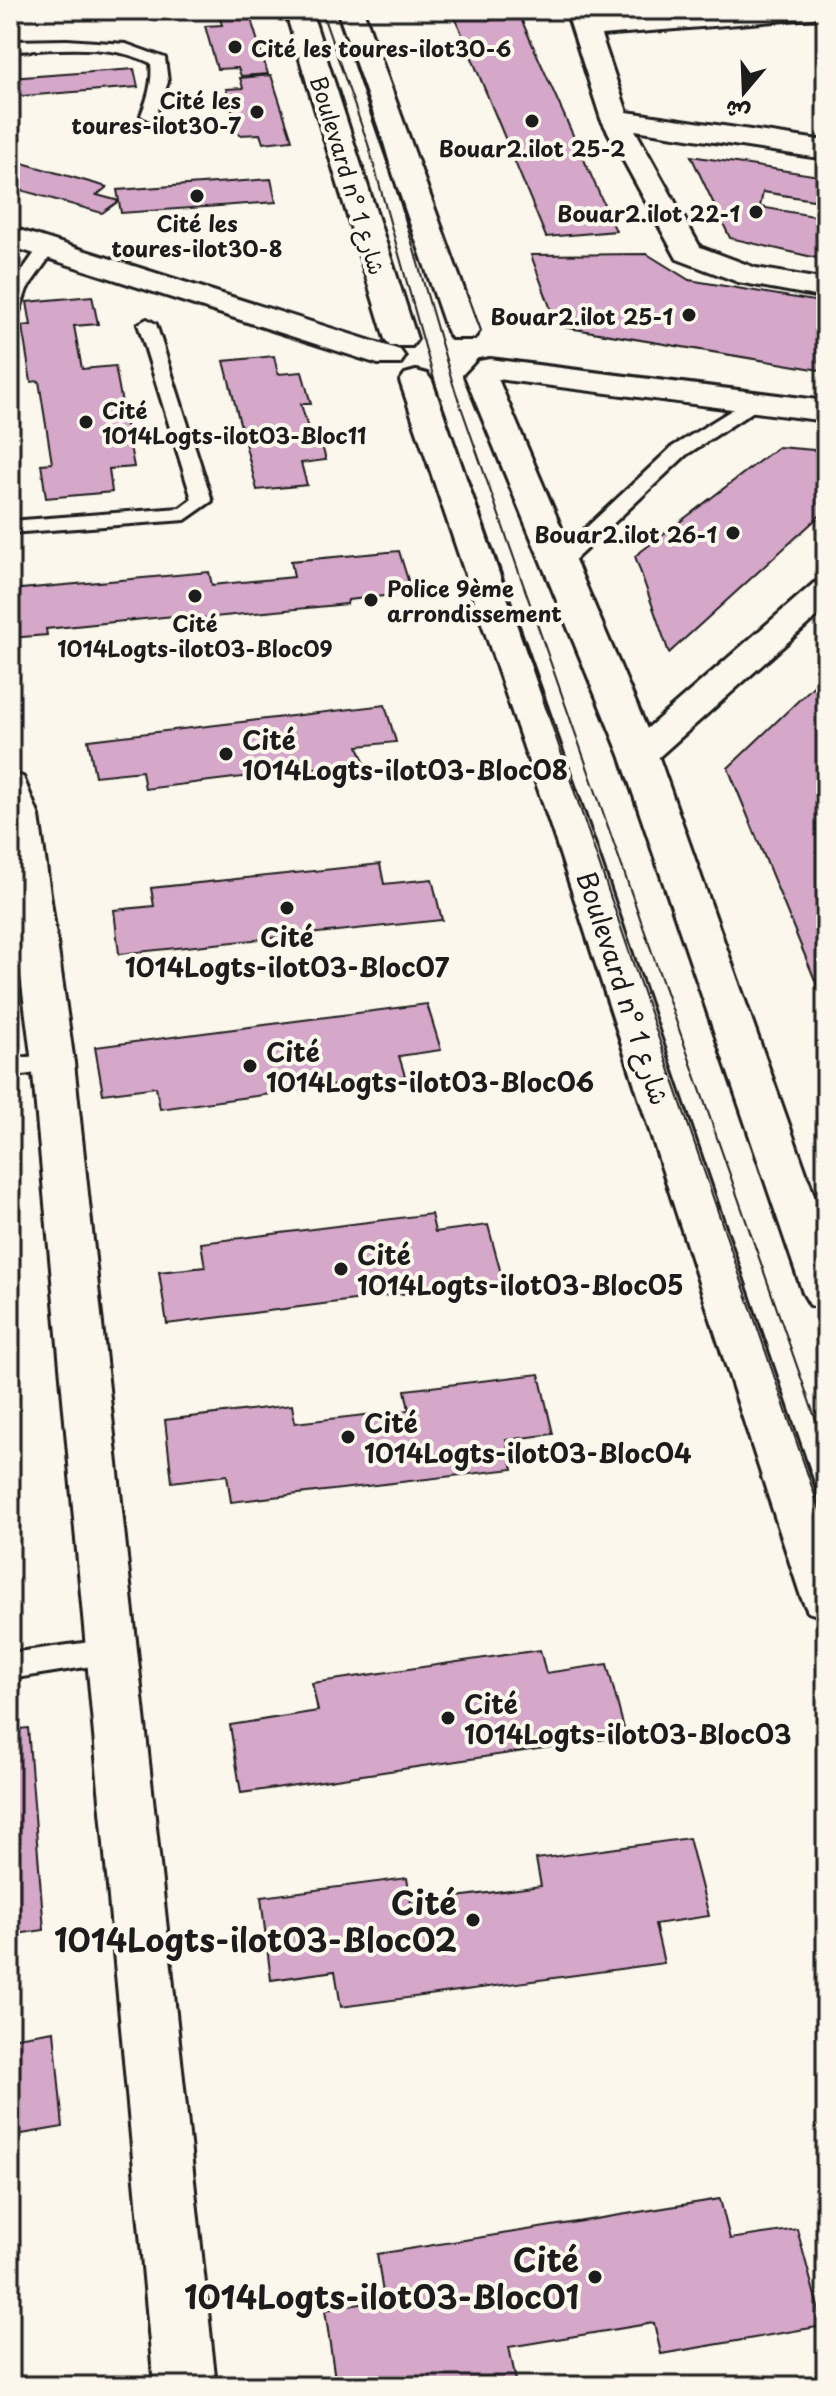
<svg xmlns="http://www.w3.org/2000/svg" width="836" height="2396" viewBox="0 0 836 2396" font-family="'Playpen Sans','Playpen Sans Arabic',sans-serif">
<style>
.building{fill:#d5a7c9;stroke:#1c1c1c;stroke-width:2}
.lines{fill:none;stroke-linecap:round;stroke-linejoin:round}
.lane-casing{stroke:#1c1c1c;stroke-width:6}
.street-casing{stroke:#1c1c1c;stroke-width:6}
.secondary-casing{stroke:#1c1c1c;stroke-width:6}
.lane{fill:#fbf7ec;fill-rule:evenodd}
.street{fill:#fbf7ec;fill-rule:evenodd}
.secondary{fill:#fbf7ec;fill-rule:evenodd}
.tram{stroke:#1c1c1c;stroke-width:2}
.poi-dot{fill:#1c1c1c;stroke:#fbf7ec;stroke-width:3}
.labels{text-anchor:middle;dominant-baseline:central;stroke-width:8;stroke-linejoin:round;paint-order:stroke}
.far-poi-label{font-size:22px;font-weight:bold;fill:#1c1c1c;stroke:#fbf7ec;text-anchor:end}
.far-street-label{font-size:22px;fill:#1c1c1c;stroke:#fbf7ec}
.poi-label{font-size:26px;font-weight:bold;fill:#1c1c1c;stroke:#fbf7ec;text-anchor:start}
.street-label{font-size:26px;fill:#1c1c1c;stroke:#fbf7ec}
.near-poi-label{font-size:32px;font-weight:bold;fill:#1c1c1c;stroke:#fbf7ec;text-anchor:end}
</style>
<rect width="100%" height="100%" fill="#fbf7ec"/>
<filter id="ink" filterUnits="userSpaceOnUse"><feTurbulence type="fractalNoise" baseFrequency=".0125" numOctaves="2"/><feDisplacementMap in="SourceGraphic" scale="16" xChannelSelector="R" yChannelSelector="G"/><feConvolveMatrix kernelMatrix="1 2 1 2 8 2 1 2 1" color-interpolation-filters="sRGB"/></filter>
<g filter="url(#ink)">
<!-- building -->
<g class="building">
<path d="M452,10H517L616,231L546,237Z"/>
<path d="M616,10H740L620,19Z"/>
<path d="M249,13L268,74L241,76L238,68L217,69L205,26L222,25L219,16Z"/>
<path d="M134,69L138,87L10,97V78Z"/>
<path d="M271,75L292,140L263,143L260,134L239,135L226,89L243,88L240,78Z"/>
<path d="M691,156L826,177V202L763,192L760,207L826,218V247L821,259L730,238Z"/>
<path d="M15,161L107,187L97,195L119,201L102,213L10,187V165Z"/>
<path d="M271,179L276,202L121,213L117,190Z"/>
<path d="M647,254L689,280L826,303V371L557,326L531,255Z"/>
<path d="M92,296L98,324L74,326L82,369L115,366L134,467L109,469L112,492L46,498L41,464L52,463L39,381L31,382L22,326L31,325L27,302Z"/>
<path d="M274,356L278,374L302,372L311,404H301L309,432L318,431L326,460L301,463L307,485L257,490L224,361Z"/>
<path d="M778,447L826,451V510L669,653L635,556Z"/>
<path d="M399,551L412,593L348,600L347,604L184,620L183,615L46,629L47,635L10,638V590L209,572L212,585L294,577L291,561Z"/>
<path d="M826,674V1007L728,768Z"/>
<path d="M385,705L396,742L358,746L364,762L145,789L142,771L95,776L88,740Z"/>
<path d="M380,864L384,884L432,879L442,920L119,954L114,910L154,906L151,888Z"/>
<path d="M427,1004L441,1050L399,1056L405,1076L160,1109L156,1087L103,1094L95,1047Z"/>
<path d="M431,1214L435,1232L488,1225L503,1281L167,1324L159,1272L205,1267L201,1243Z"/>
<path d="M539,1374L553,1434L506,1440L513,1469L231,1502L227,1475L172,1482L165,1420L292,1405L295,1423L409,1410L405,1390Z"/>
<path d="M540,1650L546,1673L607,1664L626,1736L241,1793L230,1725L318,1711L312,1683Z"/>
<path d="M28,1728L44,1930L10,1935V1730Z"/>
<path d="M689,1838L709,1916L655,1924L664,1963L341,2007L335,1971L271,1980L261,1897L407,1878L411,1903L541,1886L536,1859Z"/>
<path d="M54,2031L63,2127L10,2136V2038Z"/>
<path d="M720,2199L730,2239L797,2229L823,2326L661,2354L654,2323L509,2347L516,2381L488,2386H336L325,2310L384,2300L377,2254Z"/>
</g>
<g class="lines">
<defs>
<g id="lane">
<path d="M67,40L126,44L165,58L168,82L155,118L149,120L141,115C148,98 153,82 151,63C108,42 57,50 10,51V41Z"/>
<path d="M47,243L56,248L27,289L19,312L10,317V288L41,244Z"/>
<path d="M147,319L156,324L212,501L185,520L10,533V521L180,508L192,499L138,324Z"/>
<path d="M756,395L765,401L763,405L686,455L566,568H552L549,564L552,560L672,447Z"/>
<path d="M53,1054L62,1057L65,1063L62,1069L10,1077V1059Z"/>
<path d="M112,1639L123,1643L127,1652L123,1661L10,1679V1653Z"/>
</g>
<g id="street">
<path d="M566,10H592L595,19L714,10H826L822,16L813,18L601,35L627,112L826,141V159L635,130L700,247L756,268L826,280V298L738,282L677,259L601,119Z"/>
<path d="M826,580V608L652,763L639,767L626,763L620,755L626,747L814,583Z"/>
<path d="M10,773L23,777L39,816L74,1063L216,2386H154L32,1063L10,889Z"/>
</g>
<g id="secondary">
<path d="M285,10H311L417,339L412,346H390L385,339Z"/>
<path d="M337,10H363L479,331L474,338H452L447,331Z"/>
<path d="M10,227L400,350L405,357L400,364H378L10,246Z"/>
<path d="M490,359L826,401V421L498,379L658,755L826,1229V1310L810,1305L803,1293L620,755L465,376L479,361Z"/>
<path d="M416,371L427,374L432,381L595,845L826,1524V1618L808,1612L801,1597L557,845L400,381L405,374Z"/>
</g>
</defs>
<!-- lane casing -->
<use href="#lane" class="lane-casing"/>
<!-- street casing -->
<use href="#street" class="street-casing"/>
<!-- secondary casing -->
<use href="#secondary" class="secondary-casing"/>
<!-- lane -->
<use href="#lane" class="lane"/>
<!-- street -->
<use href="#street" class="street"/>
<!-- secondary -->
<use href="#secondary" class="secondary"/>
<!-- tram -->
<g class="tram">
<path d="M321,10L368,144L436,386L826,1528"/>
<path d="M336,10L383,143L453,384L826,1449"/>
</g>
</g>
</g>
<!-- markers -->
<g class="poi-dot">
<circle cx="235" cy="47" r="8"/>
<circle cx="257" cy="112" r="8"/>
<circle cx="532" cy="121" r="8"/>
<circle cx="197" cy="196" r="8"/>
<circle cx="756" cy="212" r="8"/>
<circle cx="689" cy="315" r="8"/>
<circle cx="86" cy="422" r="8"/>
<circle cx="733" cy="533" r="8"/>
<circle cx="195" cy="596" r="8"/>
<circle cx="371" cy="600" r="8"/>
<circle cx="226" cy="754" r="8"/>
<circle cx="287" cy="908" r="8"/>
<circle cx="250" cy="1066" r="8"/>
<circle cx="341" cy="1269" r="8"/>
<circle cx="348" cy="1437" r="8"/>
<circle cx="448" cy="1718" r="8"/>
<circle cx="473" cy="1920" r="8"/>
<circle cx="595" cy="2277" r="8"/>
</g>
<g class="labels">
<!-- far-poi labels -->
<g class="far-poi-label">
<text x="251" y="47" text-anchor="start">Cité les toures-ilot30-6</text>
<text x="241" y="99">Cité les<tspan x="241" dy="25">toures-ilot30-7</tspan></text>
<text x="532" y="147" text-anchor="middle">Bouar2.ilot 25-2</text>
<text x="740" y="212">Bouar2.ilot 22-1</text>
<text x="197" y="222" text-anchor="middle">Cité les<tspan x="197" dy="25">toures-ilot30-8</tspan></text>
<text x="673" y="315">Bouar2.ilot 25-1</text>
<text x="102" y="409" text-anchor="start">Cité<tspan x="102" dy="25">1014Logts-ilot03-Bloc11</tspan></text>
<text x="717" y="533">Bouar2.ilot 26-1</text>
<text x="387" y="587" text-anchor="start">Police 9ème<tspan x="387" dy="25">arrondissement</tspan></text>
<text x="195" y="622" text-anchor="middle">Cité<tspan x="195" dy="25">1014Logts-ilot03-Bloc09</tspan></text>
</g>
<!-- far-street labels -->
<g class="far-street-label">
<text transform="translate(349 175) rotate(73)">Boulevard n° شارع 1</text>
</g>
<!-- poi labels -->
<g class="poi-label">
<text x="242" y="739">Cité<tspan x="242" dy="30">1014Logts-ilot03-Bloc08</tspan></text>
<text x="287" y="936" text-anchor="middle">Cité<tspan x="287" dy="30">1014Logts-ilot03-Bloc07</tspan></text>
<text x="266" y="1051">Cité<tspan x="266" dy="30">1014Logts-ilot03-Bloc06</tspan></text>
<text x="357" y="1254">Cité<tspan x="357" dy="30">1014Logts-ilot03-Bloc05</tspan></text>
<text x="364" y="1422">Cité<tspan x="364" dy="30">1014Logts-ilot03-Bloc04</tspan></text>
<text x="464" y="1703">Cité<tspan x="464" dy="30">1014Logts-ilot03-Bloc03</tspan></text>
</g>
<!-- street labels -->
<g class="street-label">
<text transform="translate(624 988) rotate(72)">Boulevard n° شارع 1</text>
</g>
<!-- near-poi labels -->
<g class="near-poi-label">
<text x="457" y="1902">Cité<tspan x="457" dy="37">1014Logts-ilot03-Bloc02</tspan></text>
<text x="579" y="2259">Cité<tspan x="579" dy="37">1014Logts-ilot03-Bloc01</tspan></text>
</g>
</g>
<!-- margin -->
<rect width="836" height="2396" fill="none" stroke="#fbf7ec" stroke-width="40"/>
<rect x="20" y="20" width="796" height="2356" fill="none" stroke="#1c1c1c" stroke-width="3" filter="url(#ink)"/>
<!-- north arrow -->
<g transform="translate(744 92) rotate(199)" stroke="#fbf7ec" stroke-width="6" paint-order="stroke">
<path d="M0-6L14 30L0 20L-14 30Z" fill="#1c1c1c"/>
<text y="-12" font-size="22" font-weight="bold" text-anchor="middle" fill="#1c1c1c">ش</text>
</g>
</svg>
